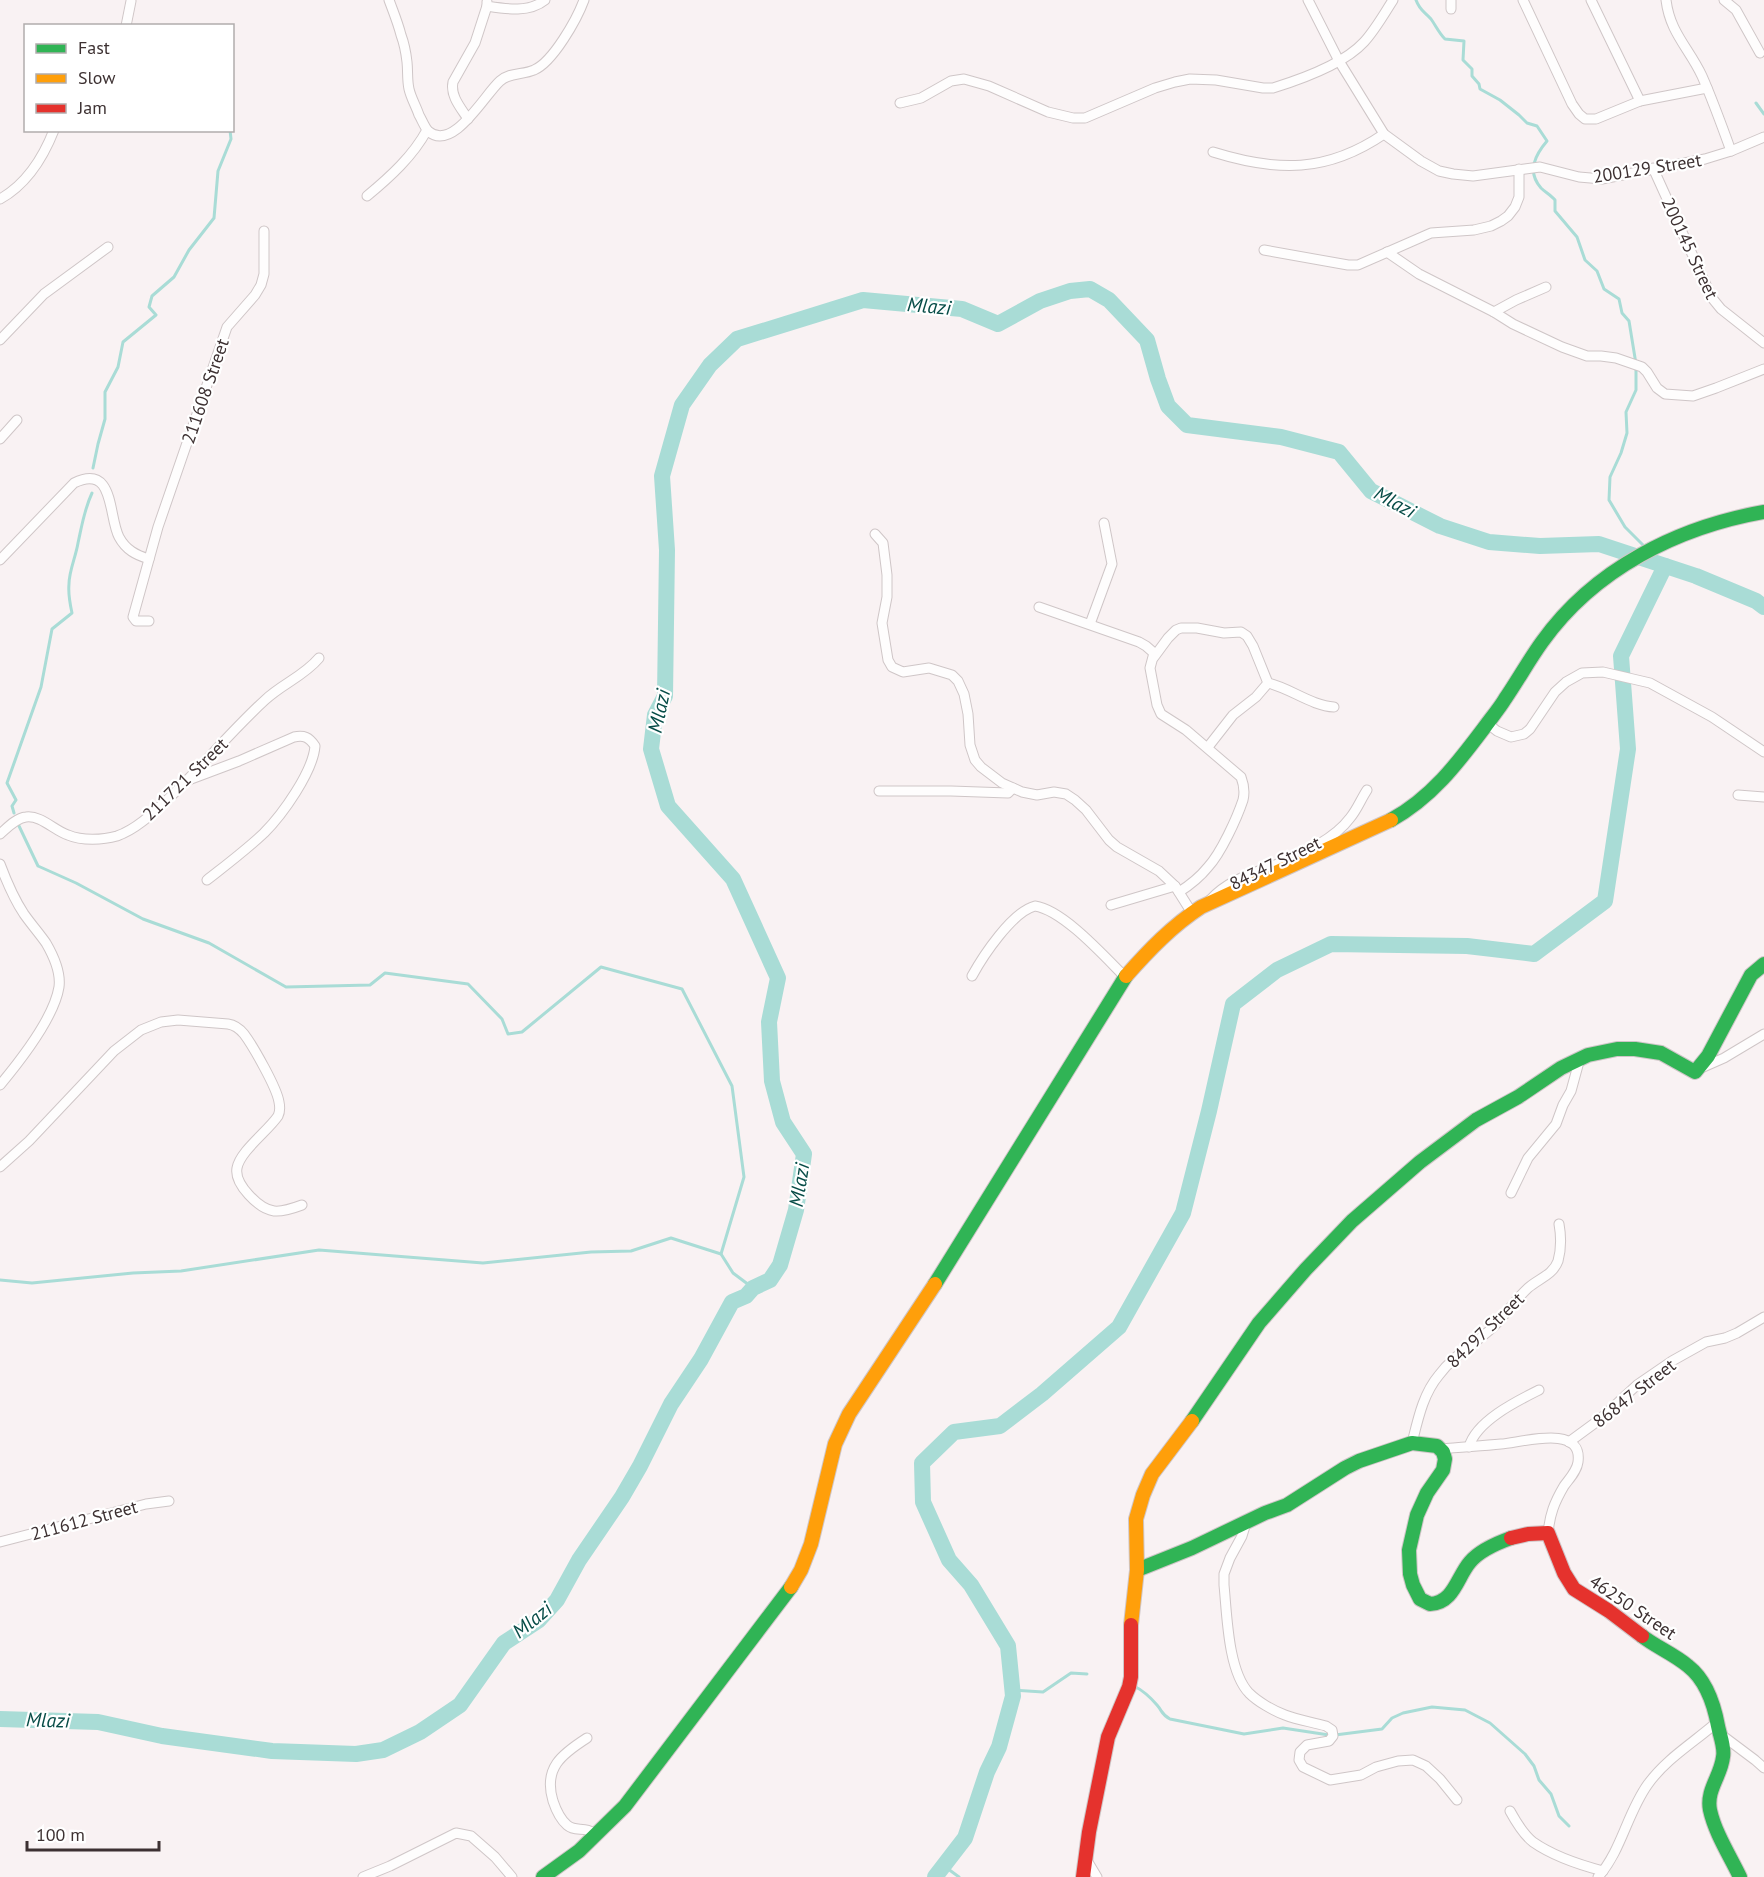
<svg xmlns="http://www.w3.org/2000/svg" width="1764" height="1877" viewBox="0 0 1764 1877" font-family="'PT Sans',sans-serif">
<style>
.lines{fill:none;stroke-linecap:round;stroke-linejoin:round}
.stream{stroke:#a9dcd6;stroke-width:3}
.river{stroke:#a9dcd6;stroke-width:16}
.street-casing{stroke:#cfc6c7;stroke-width:11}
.fast-casing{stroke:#cfc6c7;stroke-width:16}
.slow-casing{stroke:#cfc6c7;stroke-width:16}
.jam-casing{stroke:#cfc6c7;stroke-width:16}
.street{stroke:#fefdfd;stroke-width:9}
.fast{stroke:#30b455;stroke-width:14}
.slow{stroke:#ff9f0a;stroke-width:14}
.jam{stroke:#e5322d;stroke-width:14}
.labels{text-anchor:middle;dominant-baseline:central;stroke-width:4.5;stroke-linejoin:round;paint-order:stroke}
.street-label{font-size:18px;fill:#3d3132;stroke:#fff}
.water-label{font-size:20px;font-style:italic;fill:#084d48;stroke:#fff}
</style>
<rect width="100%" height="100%" fill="#f9f2f3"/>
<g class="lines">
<!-- stream -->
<g class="stream">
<path d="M1416,0C1420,11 1424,11 1431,19C1436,26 1439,33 1445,39L1464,41L1463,60L1472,69V76L1479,84L1480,89L1500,100L1519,115L1527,123L1537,126L1547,141C1536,154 1526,171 1541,188C1545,192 1551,195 1555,200V211L1577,237L1585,260L1597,271L1604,289L1619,299L1622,313L1629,321L1636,364"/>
<path d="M1756,103L1764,114"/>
<path d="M1636,367V390L1626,412L1627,433L1621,453L1610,477L1609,500L1625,527L1646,548"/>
<path d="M93,468L98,444L105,419V392L118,367L123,342L156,315L149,307L152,296L174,277L189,250L214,218L218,171L231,139L230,130"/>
<path d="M1650,553L1660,564"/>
<path d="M14,813L12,806L16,800L7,783L41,687L52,629L72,613C70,604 68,594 69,584C69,571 76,556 78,543C82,525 84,510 92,493"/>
<path d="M19,826L38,866L76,883L143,919L209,943L286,987L370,985L385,973L468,984L502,1019L508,1034L522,1032L601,967L682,989L732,1086L744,1177L721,1254"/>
<path d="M0,1280L32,1283L133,1273L181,1271L319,1250L483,1263L591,1252L631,1251L671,1238L721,1254L733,1273L753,1288"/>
<path d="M1134,1686C1142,1690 1151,1698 1157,1705C1163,1712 1161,1714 1170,1719L1244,1734L1283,1728L1329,1735"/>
<path d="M1012,1690L1043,1692L1071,1673L1087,1674"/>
<path d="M1335,1735L1382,1729L1392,1718L1403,1713L1432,1707L1465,1710L1490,1723L1525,1754L1534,1766L1539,1780L1551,1794L1559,1816L1569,1826"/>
<path d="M944,1866L959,1877"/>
</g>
<!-- river -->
<g class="river">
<path d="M0,1719L98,1722L162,1736L272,1751L356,1754L383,1750L420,1732L460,1705L504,1643L539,1620L557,1600L579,1560L622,1497L640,1466L671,1404L701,1359L732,1302L746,1296L753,1288L770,1280L780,1265L796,1210L804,1154L783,1122L772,1081L769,1022L778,978L733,879L668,806L651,749L655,715L665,696L667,550L662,476L682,405L710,365L737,339L863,300L962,309L998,324L1040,301L1070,291L1090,289L1109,300L1147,340L1158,379L1168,406L1187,425L1281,437L1339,452L1371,491L1440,526L1489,542L1540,546L1599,544L1696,576L1756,601L1764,607"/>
<path d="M935,1877L965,1838L987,1772L999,1747L1013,1696L1008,1646L971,1585L949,1560L923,1502L922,1463L954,1432L1000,1426L1042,1394L1119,1327L1183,1213L1209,1111L1233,1004L1277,970L1331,944L1467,946L1534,954L1605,901L1628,749L1621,656L1665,566"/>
</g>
<defs>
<g id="street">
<path d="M389,0C393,11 398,23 401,35C404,43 406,53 407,62C408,71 407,80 409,89C411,98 416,106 419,115C422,120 424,126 428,131C453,153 485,94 500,81C510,72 523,75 534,70C553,62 577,19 584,0"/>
<path d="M1308,0L1339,61L1384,134L1421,161L1439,171L1453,174L1473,176L1540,167L1579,177L1602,179L1705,159L1731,151L1764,137"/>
<path d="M1451,0V9"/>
<path d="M1523,0L1572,104L1579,114L1585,119H1596L1640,101L1707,88"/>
<path d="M1591,0L1640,101"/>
<path d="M1666,0C1670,33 1689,48 1702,76C1713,101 1722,126 1731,151"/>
<path d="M1724,0L1736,10L1760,53"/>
<path d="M487,2V6C506,9 529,13 545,0"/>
<path d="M126,26L131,1"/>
<path d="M900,103L921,98L951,81L964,79L989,86L1048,112L1073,118H1085L1155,88L1175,82L1190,79L1216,80L1263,88H1273C1302,79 1344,64 1364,42C1375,30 1384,14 1393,0"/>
<path d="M468,119C461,108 450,96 453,82L475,43L487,6"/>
<path d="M1213,152C1277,172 1327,173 1384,134"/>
<path d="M1653,168L1712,298L1721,309L1764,343"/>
<path d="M367,196C390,177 413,156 427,130"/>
<path d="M0,199C27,184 43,158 54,130"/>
<path d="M1264,250L1348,265H1358L1431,233L1474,230L1491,226L1501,221L1508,216L1515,207L1519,197V169"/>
<path d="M1387,252L1419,274L1494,312L1513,324L1562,347L1587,356H1601L1616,358L1642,367L1647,372L1657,388L1665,394L1693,396L1716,388L1764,369"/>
<path d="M1494,312L1516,300L1546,287"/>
<path d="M0,340L44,294L108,247"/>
<path d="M0,439L17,420"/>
<path d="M875,534L883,543L887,575V597L882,623L888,660L892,667L903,672L929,668L952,675L958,681L964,694L968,714L970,745L975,760L981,767L1002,783L1022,792L1037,795L1054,792L1066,794L1075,800L1086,810L1109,840L1117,847L1159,871L1175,886L1192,913"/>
<path d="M0,560L74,483C115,463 108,516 119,537C126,550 136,555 149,559"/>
<path d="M1039,607L1139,642L1146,646L1154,653L1150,668L1157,705L1161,714L1186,730L1241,777C1244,785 1245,792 1243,800C1237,818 1221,853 1208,867C1200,877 1190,885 1179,892"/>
<path d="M149,621H136L133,617L158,527L227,327L255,295L261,285L264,274V231"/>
<path d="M1090,624L1112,564L1104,523"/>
<path d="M1154,657L1168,638L1176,630L1181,628H1197L1224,633L1241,632L1247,636L1253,646L1268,683C1290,688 1312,706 1334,707"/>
<path d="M1487,723L1497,731L1511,737L1524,734L1530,729L1555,692L1566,682L1582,673L1603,672L1650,683L1712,717L1764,752"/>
<path d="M1208,747L1233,715L1256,697L1268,683"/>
<path d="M191,779L239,761L294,737C304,735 309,737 315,746C313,772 282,815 264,833C246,850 226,865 207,880"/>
<path d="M879,791H951L1008,793L1013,788"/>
<path d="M1738,795L1764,797"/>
<path d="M0,834C7,828 16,818 26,817C41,815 55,831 68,835C82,841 103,840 117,836C137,829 154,812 169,798C202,767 231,731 265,700C282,684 304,676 319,658"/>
<path d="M0,864C6,880 14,899 24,914C31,924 39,933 46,943C53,955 61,972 59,987C54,1018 20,1061 0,1085"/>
<path d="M1210,900C1228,880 1251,874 1275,865C1300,854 1333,841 1350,818C1357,810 1361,799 1367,790"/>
<path d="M1111,905L1175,886"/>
<path d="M972,976C983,956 1012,912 1035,906C1063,910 1104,956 1125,977"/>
<path d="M1699,1069L1724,1058L1764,1034"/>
<path d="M0,1167L29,1141L114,1051L141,1030L161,1022L178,1020L228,1024C235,1025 239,1028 244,1034C253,1046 277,1088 279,1102C280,1107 280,1112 278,1116C268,1131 240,1151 237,1168C234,1184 259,1209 274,1211C283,1212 294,1208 302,1205"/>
<path d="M1511,1193L1528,1158L1556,1124L1563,1105L1571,1091L1580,1058"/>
<path d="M1569,1442L1599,1420L1637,1385L1672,1361L1706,1342L1725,1338L1737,1333L1764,1317"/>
<path d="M1412,1443C1418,1419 1423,1394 1439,1375C1453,1356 1473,1345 1491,1329C1504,1317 1514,1301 1528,1288C1538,1279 1553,1275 1558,1261C1561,1250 1561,1235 1559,1224"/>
<path d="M1469,1447C1476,1421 1517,1401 1539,1390"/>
<path d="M1441,1449C1461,1447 1481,1446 1501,1444C1520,1443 1583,1423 1578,1462C1577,1471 1569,1479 1564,1486C1554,1503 1550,1514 1548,1533"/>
<path d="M1246,1523L1242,1536L1230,1558L1224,1574V1585C1227,1615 1228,1671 1249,1693C1258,1702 1274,1711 1285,1715C1298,1720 1312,1722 1326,1726L1332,1730L1333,1736L1329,1741L1307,1745L1300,1752L1299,1760L1303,1767L1330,1780L1361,1775L1376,1767L1398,1761L1413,1760L1426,1766L1440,1779L1457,1800"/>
<path d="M0,1542L146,1504L169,1501"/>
<path d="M1719,1733L1755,1760L1764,1768"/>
<path d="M587,1738C562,1754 543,1768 553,1801C556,1810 560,1819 567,1825C576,1833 585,1825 597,1835"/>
<path d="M1510,1811C1516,1822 1523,1834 1533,1842C1553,1856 1580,1865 1603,1871"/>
<path d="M1085,1857L1097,1877"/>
<path d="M363,1877L390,1866L456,1833L471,1836L495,1857L512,1877"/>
<path d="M1598,1877C1622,1850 1627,1813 1648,1784C1666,1759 1693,1743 1716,1723"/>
</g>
<g id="fast">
<path d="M1391,820C1431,798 1457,764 1484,728C1491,718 1499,709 1505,699C1518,680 1529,660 1542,642C1594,569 1678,527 1764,512"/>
<path d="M935,1284L1126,976"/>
<path d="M1192,1421L1259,1323L1306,1269L1352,1221L1420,1162L1476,1120L1518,1097L1561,1068L1588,1055L1617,1049H1635L1661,1053L1695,1072L1708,1056L1751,975L1764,964"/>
<path d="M1137,1570L1192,1548L1265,1513L1287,1505L1345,1468L1359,1461L1412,1443L1437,1446L1443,1452L1445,1459L1443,1470L1427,1493L1417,1515L1409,1550L1410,1574L1413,1585L1420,1599L1430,1604C1454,1603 1457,1577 1470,1562C1480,1550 1497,1543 1511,1538"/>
<path d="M1642,1636C1656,1647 1674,1654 1688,1666C1706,1680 1714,1704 1718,1726C1720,1736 1725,1748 1723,1757C1721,1776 1706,1790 1710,1810C1715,1833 1730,1856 1740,1877"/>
<path d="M543,1877L579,1851L625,1806L791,1587"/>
</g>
<g id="slow">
<path d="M1126,976C1149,950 1172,926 1201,907L1391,820"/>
<path d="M791,1587L801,1570L811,1544L835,1444L849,1414L935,1284"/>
<path d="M1131,1625L1137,1570L1136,1519L1143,1495L1152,1474L1192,1421"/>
</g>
<g id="jam">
<path d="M1511,1538L1528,1534L1548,1533L1564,1573L1574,1589L1609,1611L1642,1636"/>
<path d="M1083,1877L1089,1832L1108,1737L1129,1687L1131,1677V1625"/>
</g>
</defs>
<!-- street casing -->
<use href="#street" class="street-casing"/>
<!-- fast casing -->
<use href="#fast" class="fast-casing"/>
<!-- slow casing -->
<use href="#slow" class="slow-casing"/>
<!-- jam casing -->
<use href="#jam" class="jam-casing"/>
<!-- street -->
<use href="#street" class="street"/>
<!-- fast -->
<use href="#fast" class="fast"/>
<!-- slow -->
<use href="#slow" class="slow"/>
<!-- jam -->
<use href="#jam" class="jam"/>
</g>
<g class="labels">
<!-- street labels -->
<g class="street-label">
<text transform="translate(1647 168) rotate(-9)">200129 Street</text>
<text transform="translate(1690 248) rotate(65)">200145 Street</text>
<text transform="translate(205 391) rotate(-71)">211608 Street</text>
<text transform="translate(185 779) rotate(-44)">211721 Street</text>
<text transform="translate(1275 863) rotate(-26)">84347 Street</text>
<text transform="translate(1485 1330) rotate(-44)">84297 Street</text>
<text transform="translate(1634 1393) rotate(-38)">86847 Street</text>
<text transform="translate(84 1520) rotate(-15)">211612 Street</text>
<text transform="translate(1633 1607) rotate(34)">46250 Street</text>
</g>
<!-- water labels -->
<g class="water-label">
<text transform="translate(929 306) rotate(5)">Mlazi</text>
<text transform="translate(1395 502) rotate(29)">Mlazi</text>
<text transform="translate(659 711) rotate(-78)">Mlazi</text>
<text transform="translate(799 1185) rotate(-81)">Mlazi</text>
<text transform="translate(532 1620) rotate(-39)">Mlazi</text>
<text transform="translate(48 1720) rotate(2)">Mlazi</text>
</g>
</g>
<!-- legend -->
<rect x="24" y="24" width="210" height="108" fill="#ffffff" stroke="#b1adad" stroke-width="1.5"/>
<rect x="36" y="44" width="30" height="9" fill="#30b455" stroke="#b1adad" stroke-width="1.5"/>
<text x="78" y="54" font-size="18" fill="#3d3132">Fast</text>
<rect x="36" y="74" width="30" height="9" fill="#ff9f0a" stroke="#b1adad" stroke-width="1.5"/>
<text x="78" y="84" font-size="18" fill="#3d3132">Slow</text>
<rect x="36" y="104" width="30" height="9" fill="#e5322d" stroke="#b1adad" stroke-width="1.5"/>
<text x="78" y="114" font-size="18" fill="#3d3132">Jam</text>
<!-- scale -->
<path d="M27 1841v9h132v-9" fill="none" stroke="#3d3132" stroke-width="3"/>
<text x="36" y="1841" font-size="18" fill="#3d3132" stroke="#ffffff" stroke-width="4.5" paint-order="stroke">100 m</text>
</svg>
